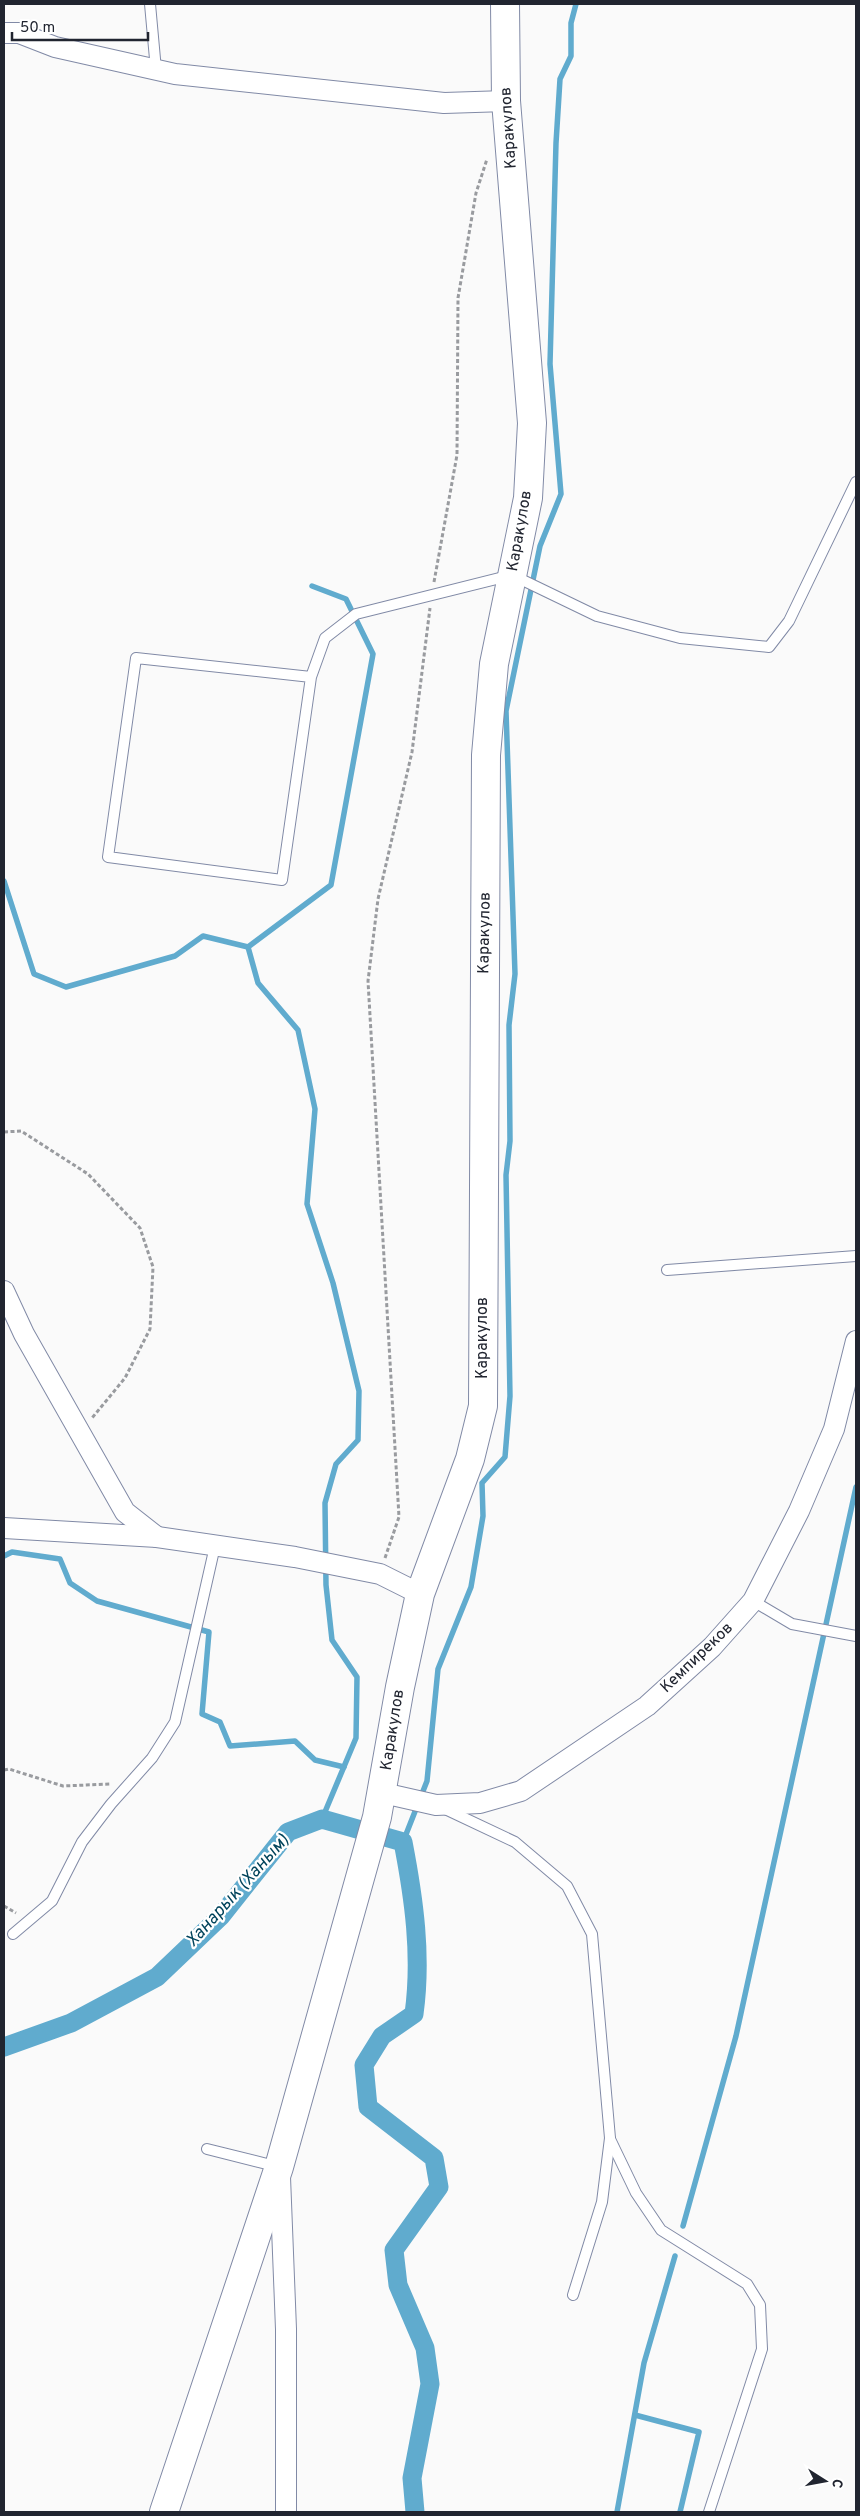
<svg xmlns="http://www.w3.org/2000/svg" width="860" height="2516" viewBox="0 0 860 2516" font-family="Overpass,sans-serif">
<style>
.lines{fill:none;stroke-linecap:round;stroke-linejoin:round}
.stream{stroke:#60abce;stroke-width:5.5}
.canal{stroke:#60abce;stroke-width:19}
.service-casing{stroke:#818aa6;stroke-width:12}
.minor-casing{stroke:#818aa6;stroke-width:22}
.secondary-casing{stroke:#818aa6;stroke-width:30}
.path{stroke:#999b9f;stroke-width:3;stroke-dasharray:4 2.5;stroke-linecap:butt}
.service{stroke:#fff;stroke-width:10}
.minor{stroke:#fff;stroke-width:20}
.secondary{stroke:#fff;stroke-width:28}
.labels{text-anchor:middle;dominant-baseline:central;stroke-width:4.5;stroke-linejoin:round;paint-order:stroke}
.street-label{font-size:16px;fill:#212530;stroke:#fff}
.water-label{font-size:18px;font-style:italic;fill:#00435b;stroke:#fff}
</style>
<rect width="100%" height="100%" fill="#fafafa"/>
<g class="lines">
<!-- stream -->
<g class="stream">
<path d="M312,586L346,599L373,654L331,885L248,947L258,983L298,1030L315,1109L307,1204L333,1283L359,1391L358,1440L336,1464L325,1503L326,1585L332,1640L357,1677L356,1738L322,1819"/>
<path d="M4,881L34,974L66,987L175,956L203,936L248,947"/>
<path d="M4,1556L12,1552L60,1559L70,1583L97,1601L209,1632L202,1714L220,1722L230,1746L295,1741L315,1760L344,1767"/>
<path d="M403,1842L427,1781L438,1669L471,1587L483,1516L482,1483L505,1457L510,1396L506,1175L510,1141L509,1025L515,974L506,711L540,546L561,494L550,364L556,143L560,79L571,56V23L576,4"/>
<path d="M683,2226L736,2036L856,1487"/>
<path d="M635,2415L699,2432L680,2512"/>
<path d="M617,2512L644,2363L675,2256"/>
</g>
<!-- canal -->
<path class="canal" d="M4,2047L71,2023L157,1977L221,1916L288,1832L322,1819L403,1842C414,1899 422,1956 414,2014L382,2036L364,2065L368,2107L434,2158L439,2187L394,2250L398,2285L425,2348L430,2384L412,2478L415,2512"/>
<defs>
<g id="service">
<path d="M150,4L156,70"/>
<path d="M311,677L136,658L108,857L282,880L311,677L325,638L356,614L512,575L597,616L680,638L769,647L789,621L856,482"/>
<path d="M667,1270L856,1256"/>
<path d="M753,1601L792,1624L856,1636"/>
<path d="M443,1808L515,1842L567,1886L592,1934L610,2138L602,2202L573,2295"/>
<path d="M13,1934L52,1901L82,1842L111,1804L152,1758L175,1722L215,1546"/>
<path d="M610,2139L636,2193L661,2230L747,2284L760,2305L762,2349L709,2512"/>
<path d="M207,2149L279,2167"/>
</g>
<g id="minor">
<path d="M4,33H19L55,47L175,74L444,103L506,101"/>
<path d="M4,1291L24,1334L125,1512L157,1537"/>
<path d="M4,1528L157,1537L295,1557L380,1574L420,1594"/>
<path d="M383,1793L436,1805L480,1803L521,1791L647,1706L712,1647L753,1601L799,1511L834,1429L856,1341"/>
<path d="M280,2177L286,2329V2512"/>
</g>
<path id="secondary" d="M164,2512L279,2167L377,1817L400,1687L420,1594L470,1459L483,1406L486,755L494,664L528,498L532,423L506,101L505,4"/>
</defs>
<!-- service casing -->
<use href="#service" class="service-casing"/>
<!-- minor casing -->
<use href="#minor" class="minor-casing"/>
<!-- secondary casing -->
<use href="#secondary" class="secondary-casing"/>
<!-- path -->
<g class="path">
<path d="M434,582L457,455L458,298L476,193L487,159"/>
<path d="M4,1132L21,1131L88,1174L140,1228L153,1267L150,1329L125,1378L92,1418"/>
<path d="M385,1558L399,1517L368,981L378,899L412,752L430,608"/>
<path d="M4,1770L9,1769L63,1786L110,1784"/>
<path d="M4,1906L16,1913"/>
</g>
<!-- service -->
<use href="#service" class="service"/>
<!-- minor -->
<use href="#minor" class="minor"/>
<!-- secondary -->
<use href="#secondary" class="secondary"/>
</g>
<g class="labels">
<!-- street labels -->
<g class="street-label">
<text transform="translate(509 128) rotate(-94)">Каракулов</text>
<text transform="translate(520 531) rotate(-80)">Каракулов</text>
<text transform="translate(485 933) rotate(-89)">Каракулов</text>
<text transform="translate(483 1338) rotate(-90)">Каракулов</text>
<text transform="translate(697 1658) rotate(-44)">Кемпиреков</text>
<text transform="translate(393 1730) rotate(-81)">Каракулов</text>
</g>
<!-- water labels -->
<g class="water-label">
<text transform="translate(238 1891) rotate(-48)">Ханарык (Ханым)</text>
</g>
</g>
<!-- border -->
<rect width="860" height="2516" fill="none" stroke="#212530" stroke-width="10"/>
<!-- north arrow -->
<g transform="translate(825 2481) rotate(101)" stroke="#ffffff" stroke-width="4" paint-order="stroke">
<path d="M0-4L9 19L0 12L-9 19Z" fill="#212530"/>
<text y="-8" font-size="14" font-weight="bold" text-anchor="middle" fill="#212530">С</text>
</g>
<!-- scale -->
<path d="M12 32v8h136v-8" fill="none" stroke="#212530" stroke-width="2.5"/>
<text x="20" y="32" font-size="15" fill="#212530" stroke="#ffffff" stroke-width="4" paint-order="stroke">50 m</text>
</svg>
